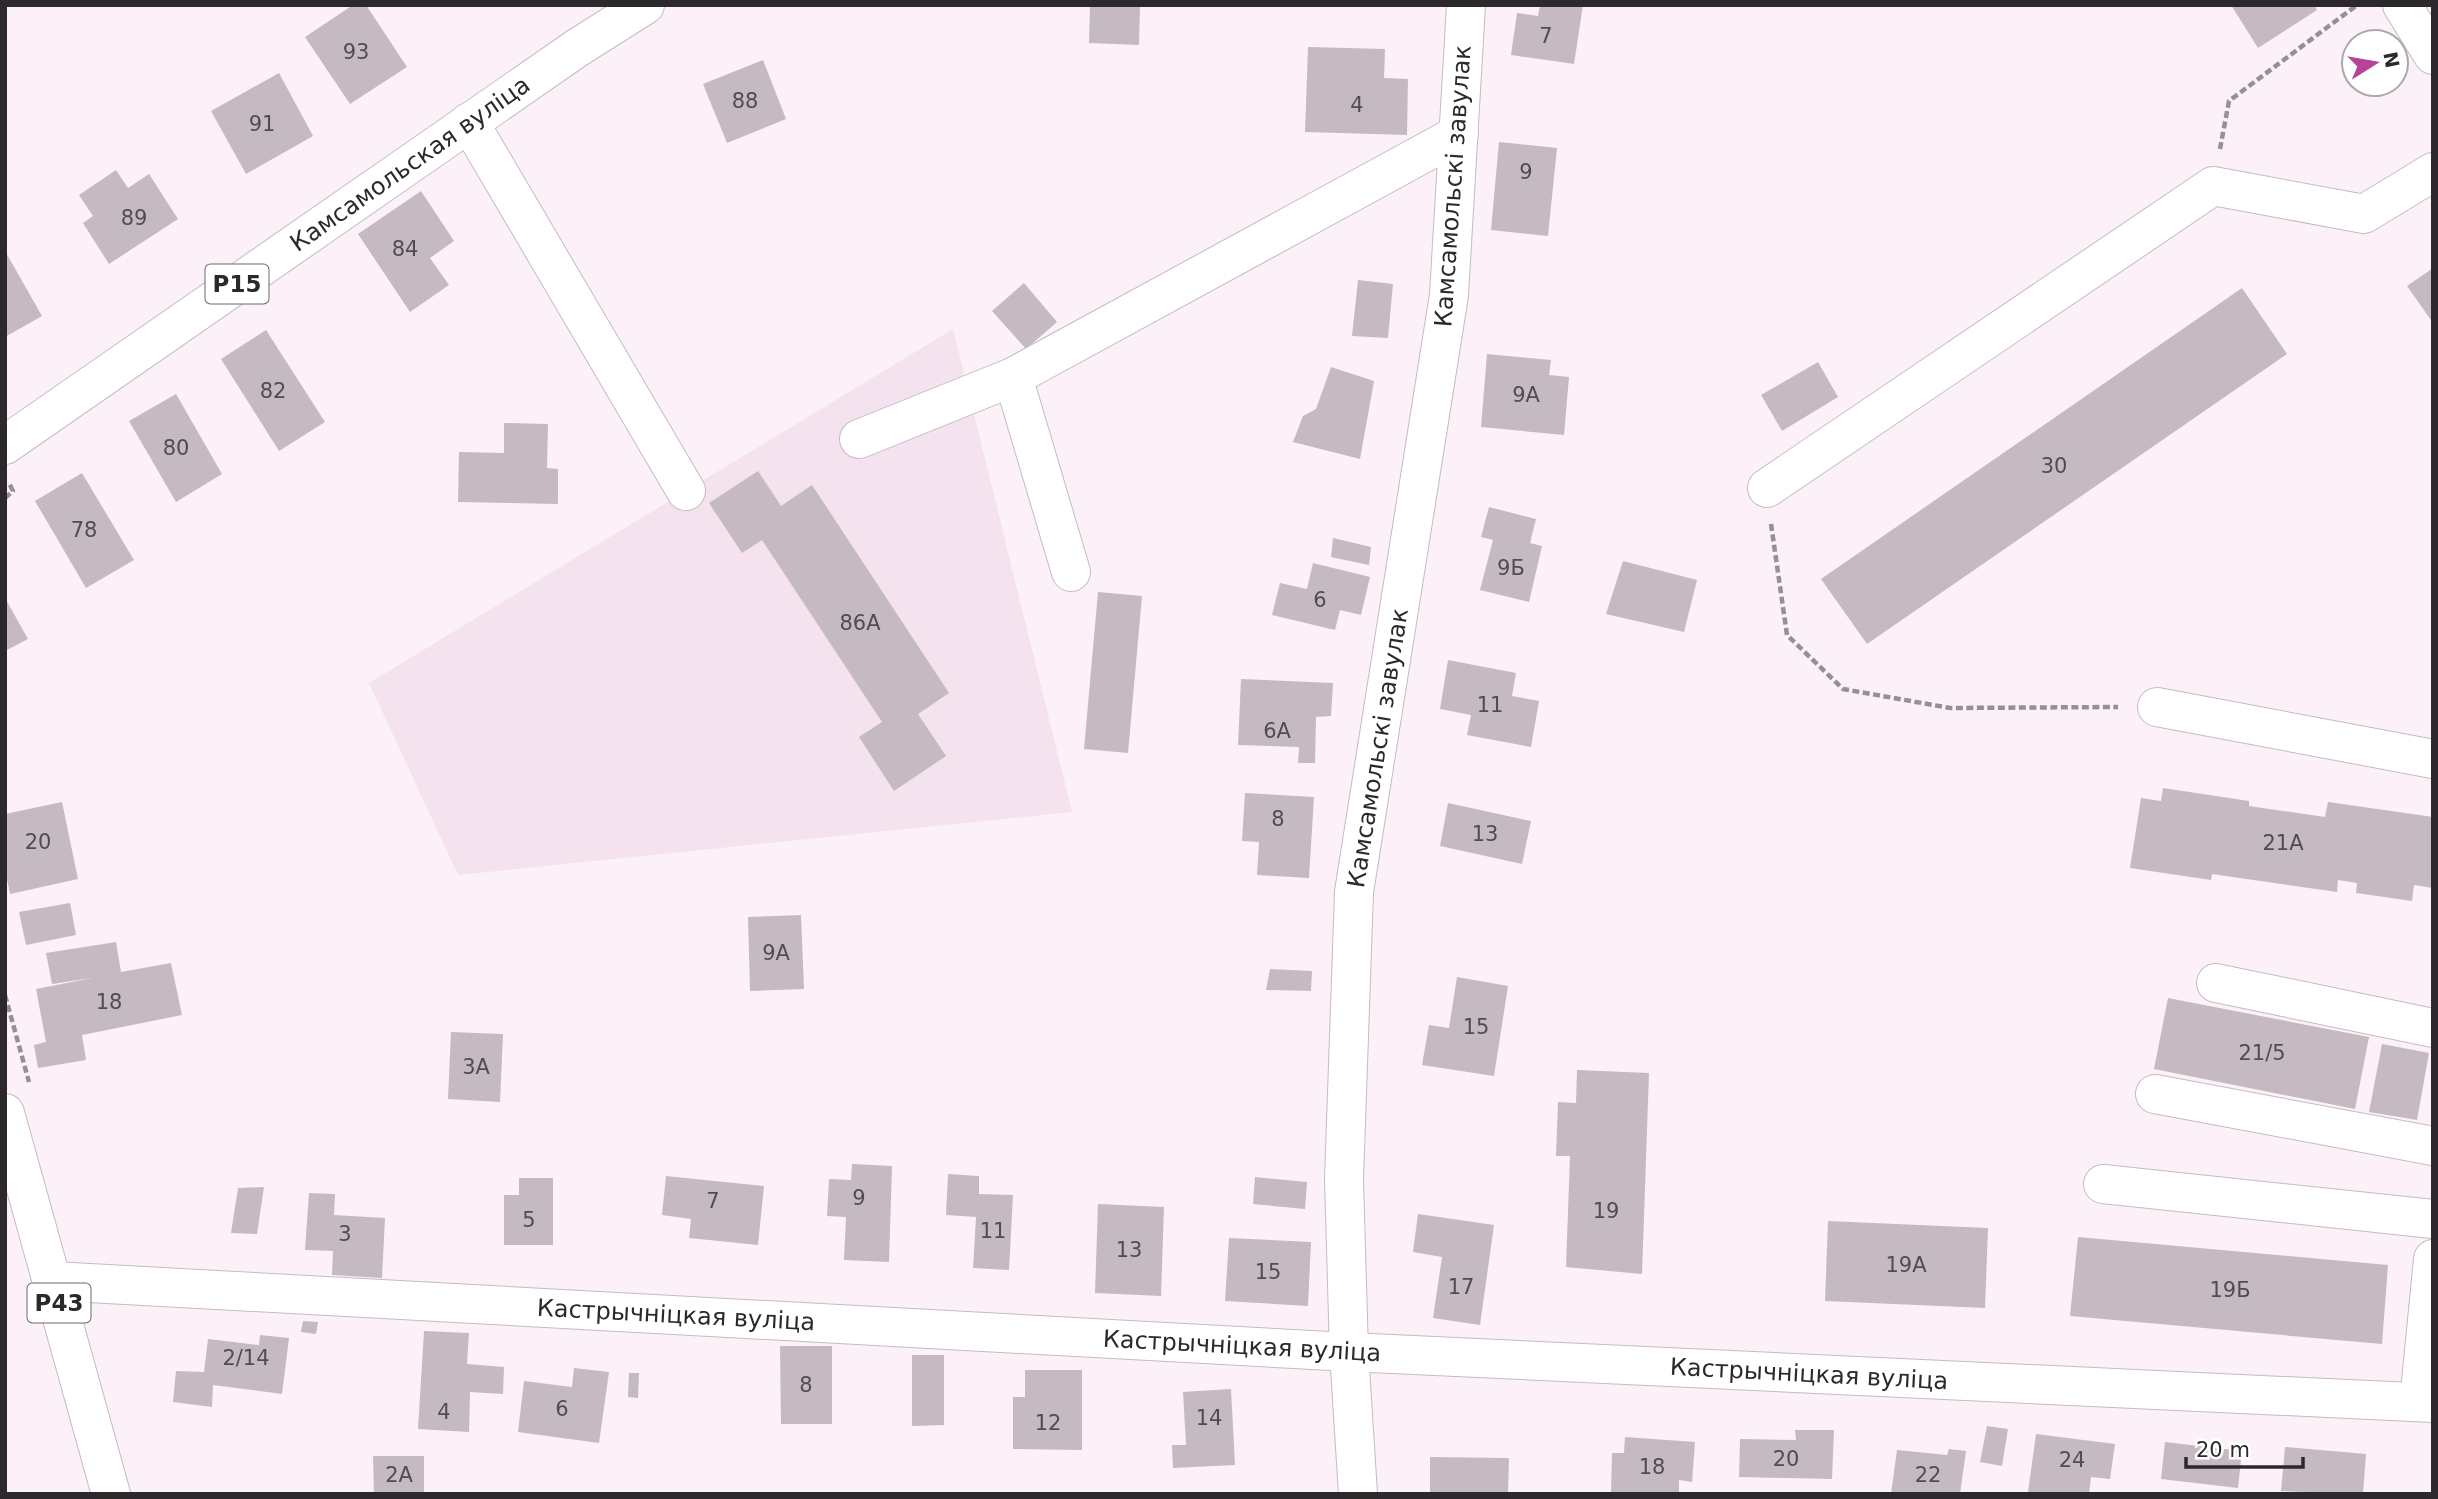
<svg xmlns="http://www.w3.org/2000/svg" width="2438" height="1499" viewBox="0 0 2438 1499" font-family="'DejaVu Sans',sans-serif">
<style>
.built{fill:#f4e2ee}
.building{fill:#c5bac1}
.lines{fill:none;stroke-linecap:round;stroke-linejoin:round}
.minor-casing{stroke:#c5bbc1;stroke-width:40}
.major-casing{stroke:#c5bbc1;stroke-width:40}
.path{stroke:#968f94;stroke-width:4.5;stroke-dasharray:7 3.5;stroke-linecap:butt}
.minor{stroke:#fff;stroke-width:38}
.major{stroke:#fff;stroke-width:38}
.labels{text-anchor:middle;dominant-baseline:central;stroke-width:5;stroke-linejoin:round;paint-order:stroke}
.number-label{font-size:21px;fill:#524c50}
.shield{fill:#fff;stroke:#6b686b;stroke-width:2}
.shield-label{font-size:23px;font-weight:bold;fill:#2c282b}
.street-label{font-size:24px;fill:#2c282b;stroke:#fff}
</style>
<rect width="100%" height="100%" fill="#fcf1f8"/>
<!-- built -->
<path class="built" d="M953,329L1072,812L458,875L369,683Z"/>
<!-- building -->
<g class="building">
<path d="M353,5H366L407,67L350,104L305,37Z"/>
<path d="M1090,5H1140L1139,45L1089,43Z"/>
<path d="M1540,5H1583L1574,64L1511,55L1517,13L1538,16Z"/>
<path d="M2231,5H2314L2317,10L2258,48Z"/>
<path d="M1308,47L1385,49L1384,78L1408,79L1407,135L1305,132Z"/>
<path d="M763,60L786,119L727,143L703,84Z"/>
<path d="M279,73L313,136L246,174L211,111Z"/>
<path d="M1499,142L1557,148L1548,236L1491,230Z"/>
<path d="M116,170L128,188L149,174L178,219L109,264L83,223L93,216L79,195Z"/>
<path d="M421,191L454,241L430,258L449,285L410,312L358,234Z"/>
<path d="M5,251L42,316L5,337Z"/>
<path d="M2433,268V323L2407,286Z"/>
<path d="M1358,280L1393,284L1388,338L1352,336Z"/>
<path d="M1024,283L1057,322L1026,349L992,311Z"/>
<path d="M2242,288L2287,354L1867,644L1821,579Z"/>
<path d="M266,330L325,422L279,451L221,359Z"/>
<path d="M1487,354L1551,360L1549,375L1569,377L1564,435L1481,427Z"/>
<path d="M1818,362L1838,397L1782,431L1761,395Z"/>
<path d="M1331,367L1374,381L1360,459L1293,442L1303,416L1316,409Z"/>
<path d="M176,394L222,474L176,502L129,421Z"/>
<path d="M504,423L548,424L547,468L558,469V504L458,502L459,452L504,453Z"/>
<path d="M758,471L781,506L812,485L949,693L918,714L946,756L894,791L859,737L882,722L762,540L742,553L709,503Z"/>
<path d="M82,473L134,560L86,588L35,501Z"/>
<path d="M1489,507L1536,519L1530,543L1542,546L1529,602L1480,590L1493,540L1481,537Z"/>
<path d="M1333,538L1371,547L1369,565L1331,557Z"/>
<path d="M1623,561L1697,580L1684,632L1606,614Z"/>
<path d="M1313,563L1370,577L1361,615L1340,610L1335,630L1272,615L1280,583L1307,589Z"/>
<path d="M1098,592L1142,596L1128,753L1084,749Z"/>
<path d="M5,598L28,639L5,651Z"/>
<path d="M1448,660L1516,673L1512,696L1539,701L1531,747L1467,735L1471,715L1440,709Z"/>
<path d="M1241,679L1333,683L1331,716L1316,717L1315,763H1298L1299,747L1238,745Z"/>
<path d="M2163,788L2249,801V806L2325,817L2328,802L2433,817V888L2414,885L2412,901L2356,893L2357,883L2338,880L2337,892L2212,874L2211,880L2130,868L2141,798L2161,801Z"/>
<path d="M1245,793L1314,797L1309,878L1257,875L1259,842L1242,841Z"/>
<path d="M62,802L78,879L10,894L5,869V814Z"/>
<path d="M1448,803L1531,821L1522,864L1440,846Z"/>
<path d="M70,903L76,935L26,945L19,912Z"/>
<path d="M801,915L804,989L750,991L748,917Z"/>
<path d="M116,942L121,972L171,963L182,1015L82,1035L86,1060L38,1068L34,1045L46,1042L36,989L92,978L52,984L46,953Z"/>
<path d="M1270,969L1312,971L1311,991L1266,990Z"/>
<path d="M1457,977L1508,986L1494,1076L1422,1065L1429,1025L1449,1028Z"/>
<path d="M2168,998L2369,1037L2355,1109L2154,1069Z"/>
<path d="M451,1032L503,1034L500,1102L448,1099Z"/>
<path d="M2382,1044L2429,1053L2417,1120L2369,1112Z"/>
<path d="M1577,1070L1649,1073L1642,1274L1566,1267L1570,1156H1556L1558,1102L1576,1103Z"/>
<path d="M852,1164L892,1166L889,1262L844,1260L846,1217L827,1216L829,1179L851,1180Z"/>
<path d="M948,1174L979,1176V1194L1013,1195L1009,1270L973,1268L976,1217L946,1215Z"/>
<path d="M666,1176L764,1186L758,1245L689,1238L691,1219L662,1215Z"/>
<path d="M1255,1177L1307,1182L1305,1209L1253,1204Z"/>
<path d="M519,1178H553V1245H504V1195H519Z"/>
<path d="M264,1187L257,1234L231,1233L238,1188Z"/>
<path d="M309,1193L335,1194L334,1215L385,1218L382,1278L332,1275L333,1251L305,1250Z"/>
<path d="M1098,1204L1164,1207L1161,1296L1095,1293Z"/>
<path d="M1418,1214L1494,1225L1480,1325L1433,1318L1442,1257L1413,1252Z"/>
<path d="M1828,1221L1988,1228L1985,1308L1825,1301Z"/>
<path d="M2078,1237L2388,1265L2382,1344L2070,1316Z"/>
<path d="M1229,1238L1311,1242L1308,1306L1225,1301Z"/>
<path d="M303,1321L318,1322L316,1334L301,1332Z"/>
<path d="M424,1331L469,1333L467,1364L504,1367L503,1394L470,1392L469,1432L418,1429Z"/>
<path d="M260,1335L289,1338L282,1394L213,1385L212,1407L173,1402L176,1371L204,1372L208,1339L259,1345Z"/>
<path d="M780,1346H832V1424H781Z"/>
<path d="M912,1355H944V1425L912,1426Z"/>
<path d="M574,1368L609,1372L599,1443L518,1432L524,1381L572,1387Z"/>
<path d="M1025,1370H1082V1450L1013,1449V1397H1025Z"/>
<path d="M629,1373H639L638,1398L628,1397Z"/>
<path d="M1231,1389L1235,1465L1173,1468L1172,1445H1186L1183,1392Z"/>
<path d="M1987,1426L2008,1429L2002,1466L1980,1462Z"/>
<path d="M1795,1430H1834L1832,1479L1739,1477L1740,1439L1796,1440Z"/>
<path d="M2036,1434L2115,1444L2110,1479L2091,1477L2089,1494L2028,1492Z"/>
<path d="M1625,1437L1695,1442L1692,1482L1679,1480V1494L1611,1492L1612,1453H1624Z"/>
<path d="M2165,1442L2242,1451L2238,1488L2161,1479Z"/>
<path d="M2285,1447L2366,1454L2363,1494L2281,1491Z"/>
<path d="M1949,1449L1966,1451L1960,1494H1891L1897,1450L1947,1455Z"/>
<path d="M373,1456H424V1494H374Z"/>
<path d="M1430,1457L1509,1458L1508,1494H1430Z"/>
</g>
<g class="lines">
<defs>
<g id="minor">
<path d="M2402,5L2433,55"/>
<path d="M469,122L686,491"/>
<path d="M1013,377L1071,572"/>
<path d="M859,439L1013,377L1459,134"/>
<path d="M1767,488L2213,186L2364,214L2433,172"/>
<path d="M2157,707L2433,759"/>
<path d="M2216,983L2433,1028"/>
<path d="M2155,1094L2433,1146"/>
<path d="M2103,1184L2433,1219"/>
<path d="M53,1281L1349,1352L2433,1403"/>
<path d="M2419,1402L2433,1259"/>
<path d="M1358,1494L1349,1352L1344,1180L1354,892L1449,295L1466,5"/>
</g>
<g id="major">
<path d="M5,445L577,48L645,5"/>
<path d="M5,1113L111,1494"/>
</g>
</defs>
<!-- minor casing -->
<use href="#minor" class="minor-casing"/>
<!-- major casing -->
<use href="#major" class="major-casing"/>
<!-- path -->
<g class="path">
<path d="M2220,149L2229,101L2357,5"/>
<path d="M5,498L13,491L9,483"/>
<path d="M1771,524L1787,635L1843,689L1950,708L2118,707"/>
<path d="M5,995L29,1082"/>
</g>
<!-- minor -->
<use href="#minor" class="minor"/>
<!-- major -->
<use href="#major" class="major"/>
</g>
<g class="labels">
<!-- number labels -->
<g class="number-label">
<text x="1546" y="36">7</text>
<text x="356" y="52">93</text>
<text x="745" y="101">88</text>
<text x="1357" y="105">4</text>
<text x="262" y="124">91</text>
<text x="1526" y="172">9</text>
<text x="134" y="218">89</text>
<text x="405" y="249">84</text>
<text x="273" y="391">82</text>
<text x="1526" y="395">9А</text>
<text x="176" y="448">80</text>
<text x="2054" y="466">30</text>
<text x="84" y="530">78</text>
<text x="1511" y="568">9Б</text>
<text x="1320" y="600">6</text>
<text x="860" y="623">86А</text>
<text x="1490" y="705">11</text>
<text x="1277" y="731">6А</text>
<text x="1278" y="819">8</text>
<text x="1485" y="834">13</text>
<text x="38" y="842">20</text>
<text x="2283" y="843">21А</text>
<text x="776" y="953">9А</text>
<text x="109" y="1002">18</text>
<text x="1476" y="1027">15</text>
<text x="2262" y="1053">21/5</text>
<text x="476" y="1067">3А</text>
<text x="859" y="1198">9</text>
<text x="713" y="1201">7</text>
<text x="1606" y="1211">19</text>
<text x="529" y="1220">5</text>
<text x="993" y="1231">11</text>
<text x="345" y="1234">3</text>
<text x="1129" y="1250">13</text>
<text x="1906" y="1265">19А</text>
<text x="1268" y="1272">15</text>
<text x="1461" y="1287">17</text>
<text x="2230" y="1290">19Б</text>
<text x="246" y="1358">2/14</text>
<text x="806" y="1385">8</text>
<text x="562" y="1409">6</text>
<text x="444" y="1412">4</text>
<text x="1209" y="1418">14</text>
<text x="1048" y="1423">12</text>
<text x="1786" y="1459">20</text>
<text x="2072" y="1460">24</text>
<text x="1652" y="1467">18</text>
<text x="399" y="1475">2А</text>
<text x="1928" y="1475">22</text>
</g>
<!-- shield labels -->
<g class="shield">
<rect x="205.5" y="264.5" width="63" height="39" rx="5"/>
<rect x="27.5" y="1283.5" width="63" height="39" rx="5"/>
</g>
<g class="shield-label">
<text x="237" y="284">Р15</text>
<text x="59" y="1303">Р43</text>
</g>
<!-- street labels -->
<g class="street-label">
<text transform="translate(410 164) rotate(-35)">Камсамольская вуліца</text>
<text transform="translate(1453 186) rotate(-86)">Камсамольскі завулак</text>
<text transform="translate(1378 748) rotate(-81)">Камсамольскі завулак</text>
<text transform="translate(676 1315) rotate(3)">Кастрычніцкая вуліца</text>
<text transform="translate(1242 1346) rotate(3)">Кастрычніцкая вуліца</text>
<text transform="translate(1809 1374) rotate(3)">Кастрычніцкая вуліца</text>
</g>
</g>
<!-- border -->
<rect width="2438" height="1499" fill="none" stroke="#2c282b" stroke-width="14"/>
<!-- north arrow -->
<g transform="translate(2375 63) rotate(79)"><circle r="33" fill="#ffffff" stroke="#aba9aa" stroke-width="2"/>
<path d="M0-5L12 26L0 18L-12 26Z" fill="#b6429a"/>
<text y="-10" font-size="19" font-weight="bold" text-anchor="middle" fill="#2c282b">N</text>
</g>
<!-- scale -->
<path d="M2186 1457v10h117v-10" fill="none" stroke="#2c282b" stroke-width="3.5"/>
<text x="2196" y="1457" font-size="21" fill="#2c282b" stroke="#ffffff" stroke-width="5" paint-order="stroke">20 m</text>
</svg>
